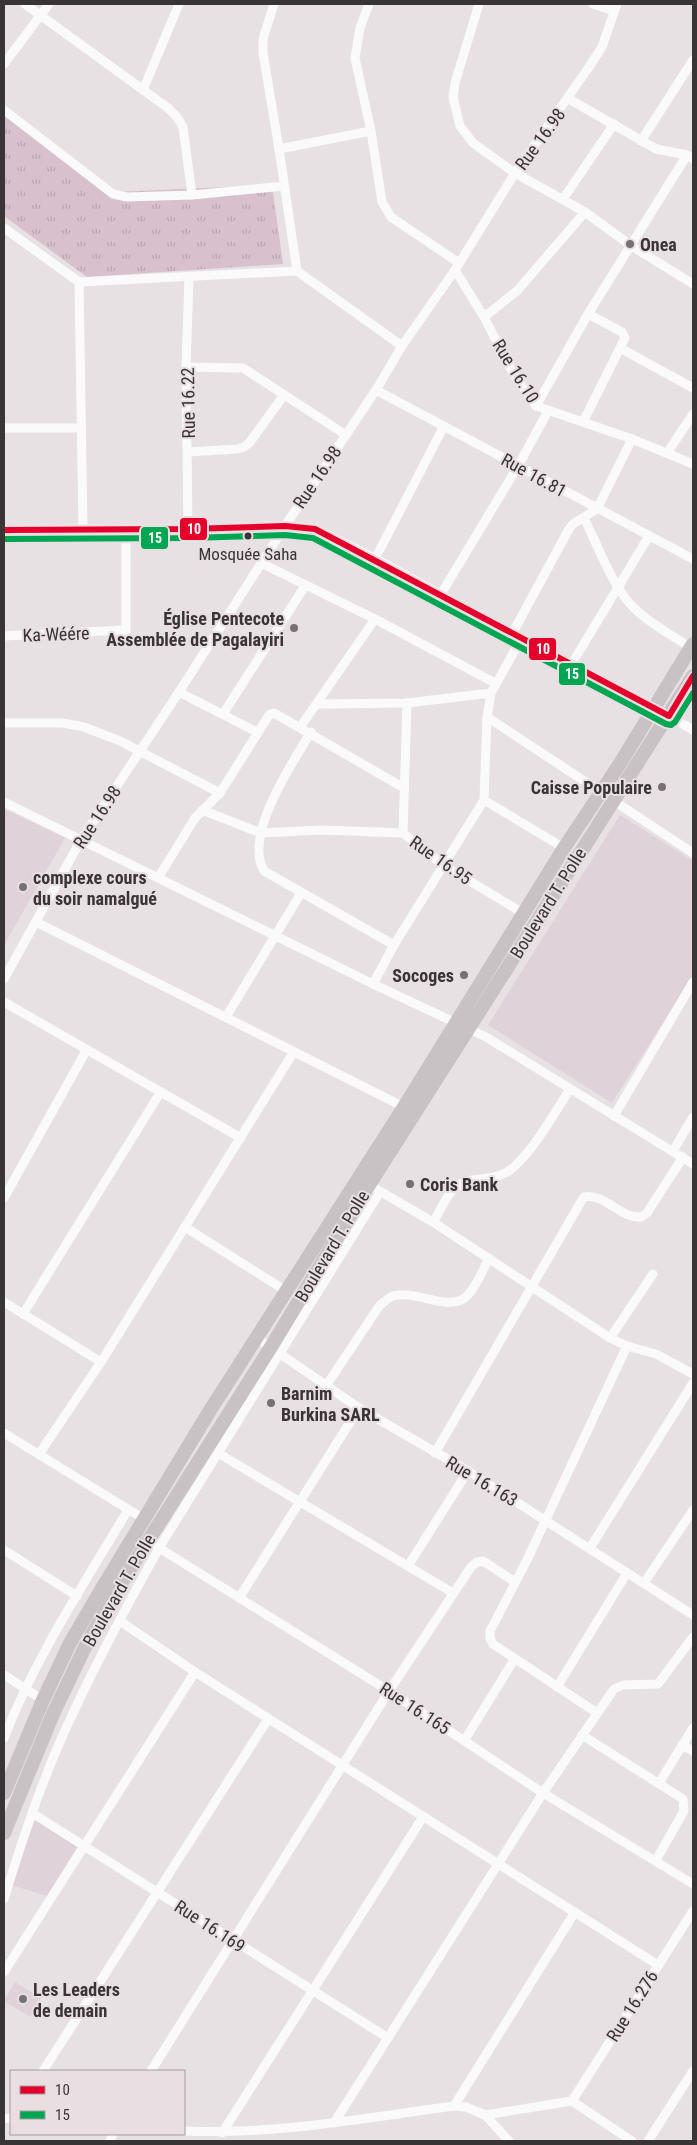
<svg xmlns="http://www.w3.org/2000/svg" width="697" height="2145" viewBox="0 0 697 2145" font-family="'Roboto Condensed',sans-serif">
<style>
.built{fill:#dfd2d8}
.grass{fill:url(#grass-tufts)}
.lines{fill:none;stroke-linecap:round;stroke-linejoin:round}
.minor{stroke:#fbfafb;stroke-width:9}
.tertiary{stroke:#fbfafb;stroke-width:10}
.trunk{stroke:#c8c2c5;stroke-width:14}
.bus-1-casing{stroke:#e9dfe3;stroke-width:10}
.bus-2-casing{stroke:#e9dfe3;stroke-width:10}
.bus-1{stroke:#e4002b;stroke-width:6}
.bus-2{stroke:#00a651;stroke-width:6}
.poi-dot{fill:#767174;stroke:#e9dfe3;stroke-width:2}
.bus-dot{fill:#393537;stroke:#e9dfe3;stroke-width:2}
.labels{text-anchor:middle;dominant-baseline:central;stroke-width:4;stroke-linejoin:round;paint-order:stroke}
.bus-label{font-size:17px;fill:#393537;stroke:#e9dfe3}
.street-label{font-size:18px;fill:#393537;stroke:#e9dfe3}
.poi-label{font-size:18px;font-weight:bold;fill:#393537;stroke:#e9dfe3;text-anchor:start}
.line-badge{stroke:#e9dfe3;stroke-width:2}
.badge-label{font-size:14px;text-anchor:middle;font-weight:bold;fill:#fff}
</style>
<defs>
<pattern id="grass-tufts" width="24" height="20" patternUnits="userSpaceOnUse" patternTransform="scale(1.25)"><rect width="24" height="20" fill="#d8c1cc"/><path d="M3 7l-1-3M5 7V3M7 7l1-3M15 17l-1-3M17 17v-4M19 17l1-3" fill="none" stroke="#baa6b0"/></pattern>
</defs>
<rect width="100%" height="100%" fill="#e7e1e4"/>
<!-- built -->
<g class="built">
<path d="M4,809L65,838L4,945Z"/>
<path d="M620,815L693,861V975L612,1103L488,1025Z"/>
<path d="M35,1819L78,1845L47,1896L11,1885Z"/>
<path d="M15,1982L41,1998L30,2017L4,2001Z"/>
</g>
<!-- grass -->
<path class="grass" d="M4,109L114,192L272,185L283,264L87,277L4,216Z"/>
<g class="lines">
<!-- minor -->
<g class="minor">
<path d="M25,4L168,108L177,117L183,127L192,195"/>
<path d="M274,4L263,39V53L279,149L297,271"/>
<path d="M369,4L360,28L355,58L371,131L382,202L391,217L459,263"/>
<path d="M479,4L455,83L453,97L460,126L473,143L515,173L585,212L630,245L693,284"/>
<path d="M593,4L614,11"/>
<path d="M4,64L49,4"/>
<path d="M143,90L179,4"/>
<path d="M569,99L656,149L687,155L693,159"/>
<path d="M4,110L113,194L127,197L192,195L284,186"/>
<path d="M641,141L693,60"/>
<path d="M279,149L371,131"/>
<path d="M563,199L614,124"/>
<path d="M4,228L79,282L297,271L402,346"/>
<path d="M455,270L484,317L513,373L536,406L632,439L693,464"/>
<path d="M79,282L83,529"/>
<path d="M484,317L517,291L585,212"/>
<path d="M620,348L693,388"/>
<path d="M186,367L243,368L346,435"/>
<path d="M376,390L693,559"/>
<path d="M536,406L588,314L687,155"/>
<path d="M583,422L625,338L622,332L588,314"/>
<path d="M4,428H81"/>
<path d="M189,452L237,449L244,447L250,442L284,395"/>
<path d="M667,453L693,414"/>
<path d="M584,518C598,546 612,586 634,608C650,624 672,635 691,648"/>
<path d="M188,529L186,367L189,278"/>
<path d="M375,559L444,426"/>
<path d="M261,563L375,619L495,683"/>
<path d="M441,594L518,466L548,411"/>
<path d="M512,634L569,529L573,524L597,509L632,439"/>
<path d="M4,636L126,630V529"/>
<path d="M571,665L649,536"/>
<path d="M179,692L257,732"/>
<path d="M318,704L407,703L491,693"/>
<path d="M223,714L305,586"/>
<path d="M669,716L693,730"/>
<path d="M487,717L601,792"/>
<path d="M4,723H63L84,727L120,741L220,793L195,818L158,878"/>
<path d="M301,726L375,619"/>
<path d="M311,732C292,764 243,835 264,871L394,945"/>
<path d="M220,793L269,715L274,713L404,788"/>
<path d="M484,800L564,848"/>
<path d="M614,801L693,853"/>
<path d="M4,802L373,984L486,1037L693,1164"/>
<path d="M202,810L261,833L322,830L403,833L443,865L523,913"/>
<path d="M403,833L407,703"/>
<path d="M36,922L404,1107"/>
<path d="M4,979L81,840L179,692L285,526L376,390L402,346L455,270L515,173L589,67L602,47L617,4"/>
<path d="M373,984L394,945L484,800L487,717L491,693L521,639"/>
<path d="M4,1002L241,1138"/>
<path d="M226,1017L301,893"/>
<path d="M614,1116L693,982"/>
<path d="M673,1151L693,1117"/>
<path d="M376,1189L433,1222L610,1338L627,1346L656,1354L693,1374"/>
<path d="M4,1198L86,1051"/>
<path d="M433,1222C440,1212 445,1197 454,1189C469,1173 494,1185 514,1167C537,1145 553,1115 570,1089"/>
<path d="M185,1227L286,1291"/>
<path d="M4,1302L101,1362"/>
<path d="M23,1314L160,1093"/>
<path d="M257,1338L359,1408L468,1471L693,1615"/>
<path d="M610,1338L653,1274"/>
<path d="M326,1386L380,1305C384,1302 388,1298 393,1296C416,1289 451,1314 468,1295C477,1285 483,1270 489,1258"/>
<path d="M4,1433L144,1519"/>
<path d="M218,1453L453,1593"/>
<path d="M435,1453L582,1200L584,1197C605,1193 621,1219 641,1217L647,1213L683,1157"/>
<path d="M39,1454L101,1362L293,1053"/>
<path d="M156,1546L389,1691L543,1793L693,1884"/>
<path d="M590,1548L693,1383"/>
<path d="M4,1550L77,1596"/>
<path d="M408,1566L468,1471"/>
<path d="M644,1583L693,1510"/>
<path d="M239,1598L359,1408"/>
<path d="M120,1621L195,1672L658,1965"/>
<path d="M4,1675L43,1700"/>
<path d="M557,1687L627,1573"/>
<path d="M597,1713L493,1644L490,1638V1631L527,1560L627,1346"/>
<path d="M582,1735L683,1799L684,1811L656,1860"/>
<path d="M4,1738C35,1658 84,1584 128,1510"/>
<path d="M464,1741L514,1660"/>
<path d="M682,1745L693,1751"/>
<path d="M659,1783L693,1728"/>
<path d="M32,1813L388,2038"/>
<path d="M4,1899C24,1834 46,1768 76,1707C101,1653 130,1600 159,1548L380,1192"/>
<path d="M4,1972L195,1672"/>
<path d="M43,2071L268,1719"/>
<path d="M151,2071L389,1691L471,1567L477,1562L483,1561L515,1582"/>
<path d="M572,2101L693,1911"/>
<path d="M454,2106L575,1912"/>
<path d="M485,2115L509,2141"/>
<path d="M4,2118L11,2119"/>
<path d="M334,2123L543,1793L614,1689L623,1685L658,1684L693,1637"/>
<path d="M184,2131C274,2135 365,2118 454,2106L466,2107L485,2115L572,2101L632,2141"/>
<path d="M222,2133L423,1817"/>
<path d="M110,2141L113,2134"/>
<path d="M648,2141L693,2071"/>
</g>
<!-- tertiary -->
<path class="tertiary" d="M4,530L188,529L285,526L315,529L375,559L521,639L669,716"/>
<!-- trunk -->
<g class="trunk">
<path d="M4,1793L43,1700L70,1643L101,1590L209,1412L404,1107L564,848L621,762L693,644"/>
<path d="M4,1833L53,1714L84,1649L115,1593L271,1347L369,1185L693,676"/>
</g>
<defs>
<path id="bus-1" d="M4,530L188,529L285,526L315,529L669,716L693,676"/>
<path id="bus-2" d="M4,539L188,538L285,535L313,538L666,724L671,725L675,722L693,693"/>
</defs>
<!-- bus-1 casing -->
<use href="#bus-1" class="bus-1-casing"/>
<!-- bus-2 casing -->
<use href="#bus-2" class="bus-2-casing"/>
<!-- bus-1 -->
<use href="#bus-1" class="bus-1"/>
<!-- bus-2 -->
<use href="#bus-2" class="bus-2"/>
</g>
<!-- markers -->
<g class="poi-dot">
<circle cx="630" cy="244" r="5"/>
<circle cx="294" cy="628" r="5"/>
<circle cx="662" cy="787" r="5"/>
<circle cx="23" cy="887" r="5"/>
<circle cx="464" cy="975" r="5"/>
<circle cx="410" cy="1184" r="5"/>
<circle cx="271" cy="1403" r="5"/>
<circle cx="23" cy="1999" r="5"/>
</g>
<circle class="bus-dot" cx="248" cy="536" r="4.5"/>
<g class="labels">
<!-- bus labels -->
<g class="bus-label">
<text x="248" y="554">Mosquée Saha</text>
</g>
<!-- street labels -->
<g class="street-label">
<text transform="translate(540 139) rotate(-54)">Rue 16.98</text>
<text transform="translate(516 371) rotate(58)">Rue 16.10</text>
<text transform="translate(188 403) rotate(-91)">Rue 16.22</text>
<text transform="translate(534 475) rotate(29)">Rue 16.81</text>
<text transform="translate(317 477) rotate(-56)">Rue 16.98</text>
<text transform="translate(56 634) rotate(-2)">Ka-Wéére</text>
<text transform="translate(97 817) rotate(-57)">Rue 16.98</text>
<text transform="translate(441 860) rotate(35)">Rue 16.95</text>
<text transform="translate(548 903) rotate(-58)">Boulevard T. Polle</text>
<text transform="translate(332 1246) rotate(-59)">Boulevard T. Polle</text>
<text transform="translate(482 1481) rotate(31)">Rue 16.163</text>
<text transform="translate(119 1590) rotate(-60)">Boulevard T. Polle</text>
<text transform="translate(415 1708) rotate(33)">Rue 16.165</text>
<text transform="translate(210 1926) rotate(33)">Rue 16.169</text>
<text transform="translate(632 2006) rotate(-58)">Rue 16.276</text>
</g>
<!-- poi labels -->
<g class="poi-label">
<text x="640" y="244">Onea</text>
<text x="284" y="618" text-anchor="end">Église Pentecote<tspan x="284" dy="21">Assemblée de Pagalayiri</tspan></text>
<text x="652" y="787" text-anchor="end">Caisse Populaire</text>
<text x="33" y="877">complexe cours<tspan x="33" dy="21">du soir namalgué</tspan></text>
<text x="454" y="975" text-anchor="end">Socoges</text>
<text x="420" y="1184">Coris Bank</text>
<text x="281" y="1393">Barnim<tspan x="281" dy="21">Burkina SARL</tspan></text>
<text x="33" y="1989">Les Leaders<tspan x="33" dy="21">de demain</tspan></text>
</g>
</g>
<g class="line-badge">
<rect x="179" y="517" width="29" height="24" rx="5" fill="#e4002b"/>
<rect x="140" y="526" width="29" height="24" rx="5" fill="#00a651"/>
<rect x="528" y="637" width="29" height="24" rx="5" fill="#e4002b"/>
<rect x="558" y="662" width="28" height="24" rx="5" fill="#00a651"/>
</g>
<g class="badge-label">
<text x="194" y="534">10</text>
<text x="155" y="543">15</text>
<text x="543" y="654">10</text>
<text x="572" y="679">15</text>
</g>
<!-- border -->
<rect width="697" height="2145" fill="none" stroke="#393537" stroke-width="10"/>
<!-- legend -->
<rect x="10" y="2070" width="175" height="65" fill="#e9dfe3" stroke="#a39b9e"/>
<rect x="20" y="2086" width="25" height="8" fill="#e4002b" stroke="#a39b9e"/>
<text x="55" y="2095" font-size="15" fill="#393537">10</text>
<rect x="20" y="2111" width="25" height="8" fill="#00a651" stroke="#a39b9e"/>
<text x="55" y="2120" font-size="15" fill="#393537">15</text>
</svg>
